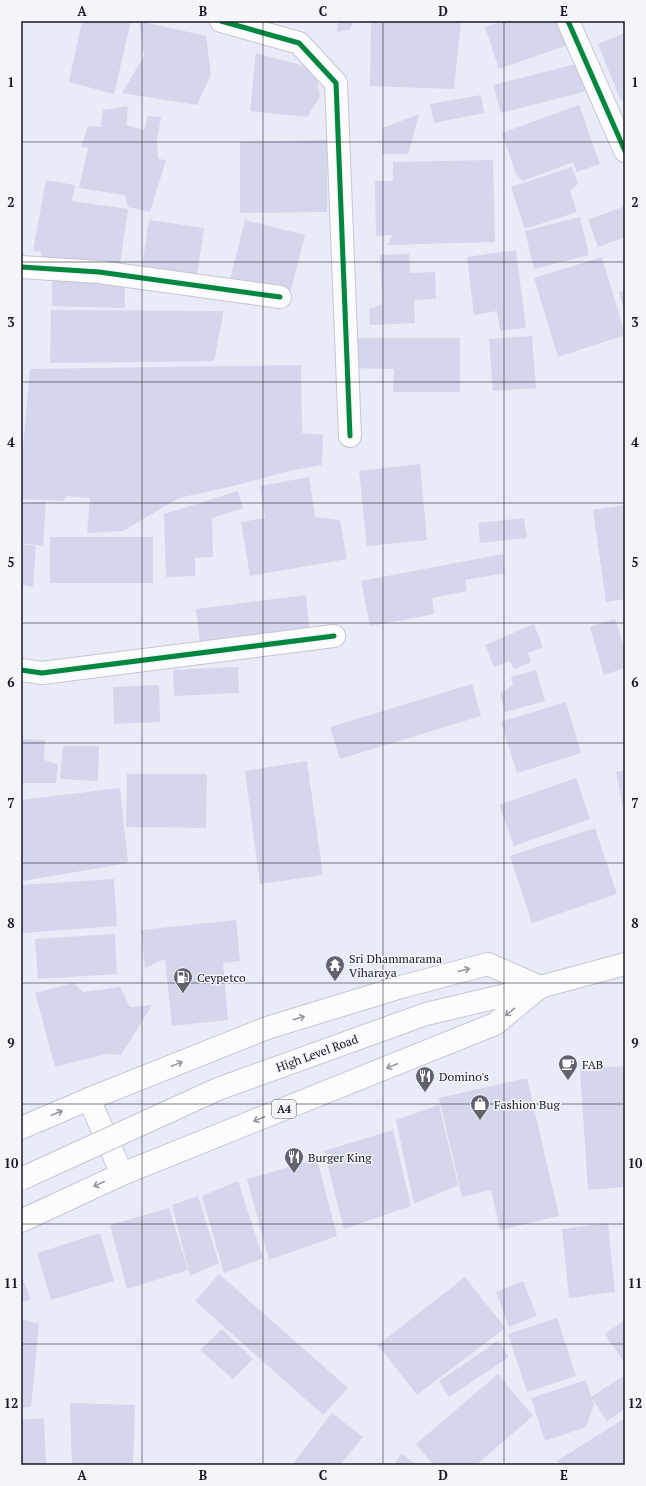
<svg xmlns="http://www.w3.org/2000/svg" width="646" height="1486" viewBox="0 0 646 1486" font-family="'PT Serif',serif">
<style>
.building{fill:#d5d5ec}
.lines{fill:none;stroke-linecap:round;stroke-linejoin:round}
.minor-casing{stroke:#c5c6d2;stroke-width:24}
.highway-casing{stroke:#c5c6d2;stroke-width:24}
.minor{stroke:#fcfcfe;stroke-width:22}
.highway{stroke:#fcfcfe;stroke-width:22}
.highway-bridge-casing{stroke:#c5c6d2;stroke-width:24;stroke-linecap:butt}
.highway-bridge{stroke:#fcfcfe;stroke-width:22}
.cycleway-casing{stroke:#f4f4fb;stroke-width:8}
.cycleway{stroke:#00873e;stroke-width:5}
.oneway{stroke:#95959b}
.grid{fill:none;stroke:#171822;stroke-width:1;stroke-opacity:0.55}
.labels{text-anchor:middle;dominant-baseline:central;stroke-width:3;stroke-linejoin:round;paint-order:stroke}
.shield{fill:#f4f4fb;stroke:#595a63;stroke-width:1}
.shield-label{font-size:11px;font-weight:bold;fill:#171822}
.poi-label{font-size:12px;fill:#171822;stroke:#f4f4fb;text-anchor:start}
.street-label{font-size:12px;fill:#171822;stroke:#f4f4fb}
.neatline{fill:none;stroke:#171822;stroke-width:1.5}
.grid-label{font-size:13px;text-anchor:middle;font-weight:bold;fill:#171822}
</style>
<rect width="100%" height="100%" fill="#eaebf9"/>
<!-- building -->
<g class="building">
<path d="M82,21H131L114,94L69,82Z"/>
<path d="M139,21L206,36L211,74L197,105L122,93L144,56Z"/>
<path d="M338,21H354L350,30L337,32Z"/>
<path d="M371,21H461L454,89L370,86Z"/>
<path d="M502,21H559L568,45L499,69L485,27Z"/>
<path d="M625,33V100L621,101L598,44Z"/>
<path d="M256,53L316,69L320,97L307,117L250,111Z"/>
<path d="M580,63L587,91L501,113L493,85Z"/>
<path d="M481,95L484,113L434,123L430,104Z"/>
<path d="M579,105L600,164L577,172L573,162L523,181L516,174L502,133Z"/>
<path d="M128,106L126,125L144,130L148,116L161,117L157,140L158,159L166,160L150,212L128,207L125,195L79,188L88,148L81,147L88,126L101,127L103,110Z"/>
<path d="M419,114L408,154H382L383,128Z"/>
<path d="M327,140V212L240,213V142Z"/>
<path d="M493,160L495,242L387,245L393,235L376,236L375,181H393V162Z"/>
<path d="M572,167L578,184L570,191L577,212L525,229L511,187Z"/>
<path d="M46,180L75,185L72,201L128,209L120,264L40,261L41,252L33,251Z"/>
<path d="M625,206V237L598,247L588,220Z"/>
<path d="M580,217L589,255L534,269L525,231Z"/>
<path d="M149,220L204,228L197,275L142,267Z"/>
<path d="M245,220L305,235L290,294L230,280Z"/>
<path d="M516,250L526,328L500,331L497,311L474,315L467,257Z"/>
<path d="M409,254L410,273L435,272L436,299L414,300L415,323L370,325L369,309L382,304L380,255Z"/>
<path d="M602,257L625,335L558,357L534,278Z"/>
<path d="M52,280L125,282V308L52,306Z"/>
<path d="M625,291V314L619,292Z"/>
<path d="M51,310L223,311V315L214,361L50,363Z"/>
<path d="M532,336L536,388L493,391L489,339Z"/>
<path d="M349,338H460V392H393L394,369L349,368Z"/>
<path d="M301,365L302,433L323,435L322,465L289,471L237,485L179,498L123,531L87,533L90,498L66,496L63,501L21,499V469L30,369Z"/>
<path d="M420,464L427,540L367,546L359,471Z"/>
<path d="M309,477L315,517L340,520L347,559L250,576L241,522L265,518L260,486Z"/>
<path d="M238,491L243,508L212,518L213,557L195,558V576L166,577L164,514Z"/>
<path d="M46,502L43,546L21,543V503Z"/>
<path d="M625,505V599L606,602L593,510Z"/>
<path d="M524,518L527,538L480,543L478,523Z"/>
<rect x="50" y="537" width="103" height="46"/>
<path d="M21,544L36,546L33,587L21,585Z"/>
<path d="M503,554L505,573L465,580L467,591L432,598L434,614L370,626L361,581Z"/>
<path d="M306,595L309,628L200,642L196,609Z"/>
<path d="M615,619L625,650V668L604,675L590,627Z"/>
<path d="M534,624L543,647L528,653L531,662L514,669L510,661L494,667L485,645Z"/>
<path d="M238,667L239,693L174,696L173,670Z"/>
<path d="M536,670L545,701L505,712L500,694L513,685L511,677Z"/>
<path d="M472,684L481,716L340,759L330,727Z"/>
<path d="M159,685L160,722L114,724L113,687Z"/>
<path d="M566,702L581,753L517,773L501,722Z"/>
<path d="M21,739L45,740L44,760L58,764L56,783H21Z"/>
<path d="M63,746H99L98,781L60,779Z"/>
<path d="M307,761L323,875L260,884L245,771Z"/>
<path d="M625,770V813H624L616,772Z"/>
<path d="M127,774H207L206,828L126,827Z"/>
<path d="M576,778L590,819L514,846L499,805Z"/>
<path d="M120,788L128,863L23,881L21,800Z"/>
<path d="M595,828L617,894L532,923L510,856Z"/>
<path d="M114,879L117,926L21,933V885Z"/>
<path d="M236,920L240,961L223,963L228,1020L172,1026L165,959L145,968L141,930Z"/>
<path d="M115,934L117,974L38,979L35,939Z"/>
<path d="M73,983L83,992L120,987L130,1007L152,1005L121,1055L106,1054L55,1067L35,993Z"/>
<path d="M625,1066V1187L588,1190L580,1069Z"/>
<path d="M527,1078L559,1216L500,1230L491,1190L462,1197L439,1098Z"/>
<path d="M439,1105L458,1185L414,1204L396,1120Z"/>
<path d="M393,1130L411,1206L344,1229L324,1151Z"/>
<path d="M317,1159L337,1236L269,1260L247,1179Z"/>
<path d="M238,1181L263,1258L224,1273L202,1196Z"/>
<path d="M198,1196L219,1263L190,1276L172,1205Z"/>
<path d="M169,1208L188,1270L127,1289L110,1225Z"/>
<path d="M608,1223L615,1292L569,1298L562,1229Z"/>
<path d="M100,1233L114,1281L51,1300L37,1253Z"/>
<path d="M21,1274L31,1299L21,1303Z"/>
<path d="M219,1274L348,1388L323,1415L195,1301Z"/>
<path d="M465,1277L505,1328L417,1395L378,1345Z"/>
<path d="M523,1281L537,1316L509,1327L496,1292Z"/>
<path d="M557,1318L576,1376L527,1392L508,1334Z"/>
<path d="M21,1319L39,1324L31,1407L21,1408Z"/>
<path d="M625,1320V1364L605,1334Z"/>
<path d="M222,1329L253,1359L233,1379L200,1350Z"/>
<path d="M498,1341L509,1357L449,1397L439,1381Z"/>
<path d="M498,1374L533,1416L476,1465H434L416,1444Z"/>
<path d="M625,1375V1409L607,1421L591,1397L594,1404L586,1427L545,1441L531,1398L586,1380L591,1397Z"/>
<path d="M70,1403L135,1405L133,1465H72Z"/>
<path d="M332,1413L363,1437L340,1465H292Z"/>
<path d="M44,1418L46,1465H21V1420Z"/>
<path d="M625,1418V1465H560L557,1461Z"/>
<path d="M401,1454L418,1465H394Z"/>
</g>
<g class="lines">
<defs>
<g id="minor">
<path d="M221,21L299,43L336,83L350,436"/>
<path d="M568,21L625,151"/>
<path d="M21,267L99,272L280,297"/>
<path d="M21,670L42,673L334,636"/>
</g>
<g id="highway">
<path d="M426,1014L540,987L625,964"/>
<path d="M89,1099L122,1174"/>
<path d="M21,1128L89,1099L267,1028L401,987L488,964L540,987L495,1024L122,1174L21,1221"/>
</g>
</defs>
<!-- minor casing -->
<use href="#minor" class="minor-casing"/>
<!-- highway casing -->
<use href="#highway" class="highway-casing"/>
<!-- minor -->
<use href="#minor" class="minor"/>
<!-- highway -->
<use href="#highway" class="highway"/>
<defs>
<path id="highway-bridge" d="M21,1179L218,1089L426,1014"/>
</defs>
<!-- highway-bridge casing -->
<use href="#highway-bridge" class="highway-bridge-casing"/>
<!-- highway-bridge -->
<use href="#highway-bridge" class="highway-bridge"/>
<defs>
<g id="cycleway">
<path d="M221,21L299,43L336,83L350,436"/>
<path d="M568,21L625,151"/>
<path d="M21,267L99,272L280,297"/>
<path d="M21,670L42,673L334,636"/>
</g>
</defs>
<!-- cycleway casing -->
<use href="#cycleway" class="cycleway-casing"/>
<!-- cycleway -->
<use href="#cycleway" class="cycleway"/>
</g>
<!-- one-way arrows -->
<defs><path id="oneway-shaft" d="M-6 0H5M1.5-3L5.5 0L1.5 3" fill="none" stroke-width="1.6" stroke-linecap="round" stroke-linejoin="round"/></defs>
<g class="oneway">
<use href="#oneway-shaft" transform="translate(464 970) rotate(-15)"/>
<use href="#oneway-shaft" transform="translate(510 1012) rotate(141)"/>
<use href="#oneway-shaft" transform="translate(299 1018) rotate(-17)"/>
<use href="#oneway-shaft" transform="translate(177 1064) rotate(-22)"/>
<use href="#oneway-shaft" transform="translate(392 1066) rotate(158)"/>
<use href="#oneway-shaft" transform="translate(57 1113) rotate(-23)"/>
<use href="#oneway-shaft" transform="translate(259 1119) rotate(158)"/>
<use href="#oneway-shaft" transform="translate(99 1184) rotate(155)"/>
</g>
<!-- grid -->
<path class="grid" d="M142,21V1465M263,21V1465M383,21V1465M504,21V1465M21,142H625M21,262H625M21,382H625M21,503H625M21,623H625M21,743H625M21,863H625M21,983H625M21,1104H625M21,1224H625M21,1344H625"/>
<!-- icons -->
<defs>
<symbol id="temple-pin" viewBox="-11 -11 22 30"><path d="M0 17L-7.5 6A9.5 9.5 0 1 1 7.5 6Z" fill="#61626d" stroke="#f4f4fb"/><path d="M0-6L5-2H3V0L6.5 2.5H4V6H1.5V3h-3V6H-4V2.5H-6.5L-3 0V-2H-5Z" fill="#fff"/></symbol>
<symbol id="fuel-pin" viewBox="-11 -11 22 30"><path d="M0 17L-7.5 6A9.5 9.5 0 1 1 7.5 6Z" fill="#61626d" stroke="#f4f4fb"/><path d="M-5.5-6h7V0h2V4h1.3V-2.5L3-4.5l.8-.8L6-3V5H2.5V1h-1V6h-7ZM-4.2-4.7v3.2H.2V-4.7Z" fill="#fff"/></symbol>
<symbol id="cafe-pin" viewBox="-11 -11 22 30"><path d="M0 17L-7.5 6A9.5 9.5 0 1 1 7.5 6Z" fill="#61626d" stroke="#f4f4fb"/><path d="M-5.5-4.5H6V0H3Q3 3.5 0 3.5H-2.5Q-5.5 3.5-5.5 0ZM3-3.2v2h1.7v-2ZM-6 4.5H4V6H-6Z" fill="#fff"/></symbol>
<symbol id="restaurant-pin" viewBox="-11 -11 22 30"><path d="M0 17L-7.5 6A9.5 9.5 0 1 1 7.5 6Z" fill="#61626d" stroke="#f4f4fb"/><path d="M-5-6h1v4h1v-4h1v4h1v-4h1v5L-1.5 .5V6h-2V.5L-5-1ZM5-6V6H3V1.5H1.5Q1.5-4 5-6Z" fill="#fff"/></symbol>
<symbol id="shop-pin" viewBox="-11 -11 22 30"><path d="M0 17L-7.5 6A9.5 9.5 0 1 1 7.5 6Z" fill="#61626d" stroke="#f4f4fb"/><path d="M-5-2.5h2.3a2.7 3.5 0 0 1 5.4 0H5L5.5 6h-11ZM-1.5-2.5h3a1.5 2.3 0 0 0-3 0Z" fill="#fff"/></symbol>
</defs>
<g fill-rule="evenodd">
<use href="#temple-pin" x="324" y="954" width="22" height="30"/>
<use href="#fuel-pin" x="172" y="966" width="22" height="30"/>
<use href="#cafe-pin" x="557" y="1053" width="22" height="30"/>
<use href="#restaurant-pin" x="414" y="1065" width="22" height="30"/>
<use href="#shop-pin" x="469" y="1093" width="22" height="30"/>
<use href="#restaurant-pin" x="283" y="1146" width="22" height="30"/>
</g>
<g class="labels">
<!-- shield labels -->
<rect class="shield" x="272" y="1100" width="24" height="18" rx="3"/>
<g class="shield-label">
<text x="284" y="1109">A4</text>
</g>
<!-- poi labels -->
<g class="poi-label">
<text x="349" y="958">Sri Dhammarama<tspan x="349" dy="14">Viharaya</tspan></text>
<text x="197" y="977">Ceypetco</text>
<text x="582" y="1064">FAB</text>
<text x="439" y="1076">Domino's</text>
<text x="494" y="1104">Fashion Bug</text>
<text x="308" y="1157">Burger King</text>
</g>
<!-- street labels -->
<g class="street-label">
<text transform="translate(317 1053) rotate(-20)">High Level Road</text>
</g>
</g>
<!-- border -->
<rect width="646" height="1486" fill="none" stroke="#f4f4fb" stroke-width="44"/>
<rect x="22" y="22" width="602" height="1442" class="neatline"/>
<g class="grid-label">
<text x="82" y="16">A</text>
<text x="203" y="16">B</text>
<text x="323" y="16">C</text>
<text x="443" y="16">D</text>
<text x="564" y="16">E</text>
<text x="11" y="87">1</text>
<text x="635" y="87">1</text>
<text x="11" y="207">2</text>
<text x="635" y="207">2</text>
<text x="11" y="327">3</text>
<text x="635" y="327">3</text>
<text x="11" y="447">4</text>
<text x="635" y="447">4</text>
<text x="11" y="567">5</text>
<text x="635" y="567">5</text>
<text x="11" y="687">6</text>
<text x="635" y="687">6</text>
<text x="11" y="808">7</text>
<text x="635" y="808">7</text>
<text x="11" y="928">8</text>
<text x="635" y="928">8</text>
<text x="11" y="1048">9</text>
<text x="635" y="1048">9</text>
<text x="11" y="1168">10</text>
<text x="635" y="1168">10</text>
<text x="11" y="1288">11</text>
<text x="635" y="1288">11</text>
<text x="11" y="1408">12</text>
<text x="635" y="1408">12</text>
<text x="82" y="1480">A</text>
<text x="203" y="1480">B</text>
<text x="323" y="1480">C</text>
<text x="443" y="1480">D</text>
<text x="564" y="1480">E</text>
</g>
</svg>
